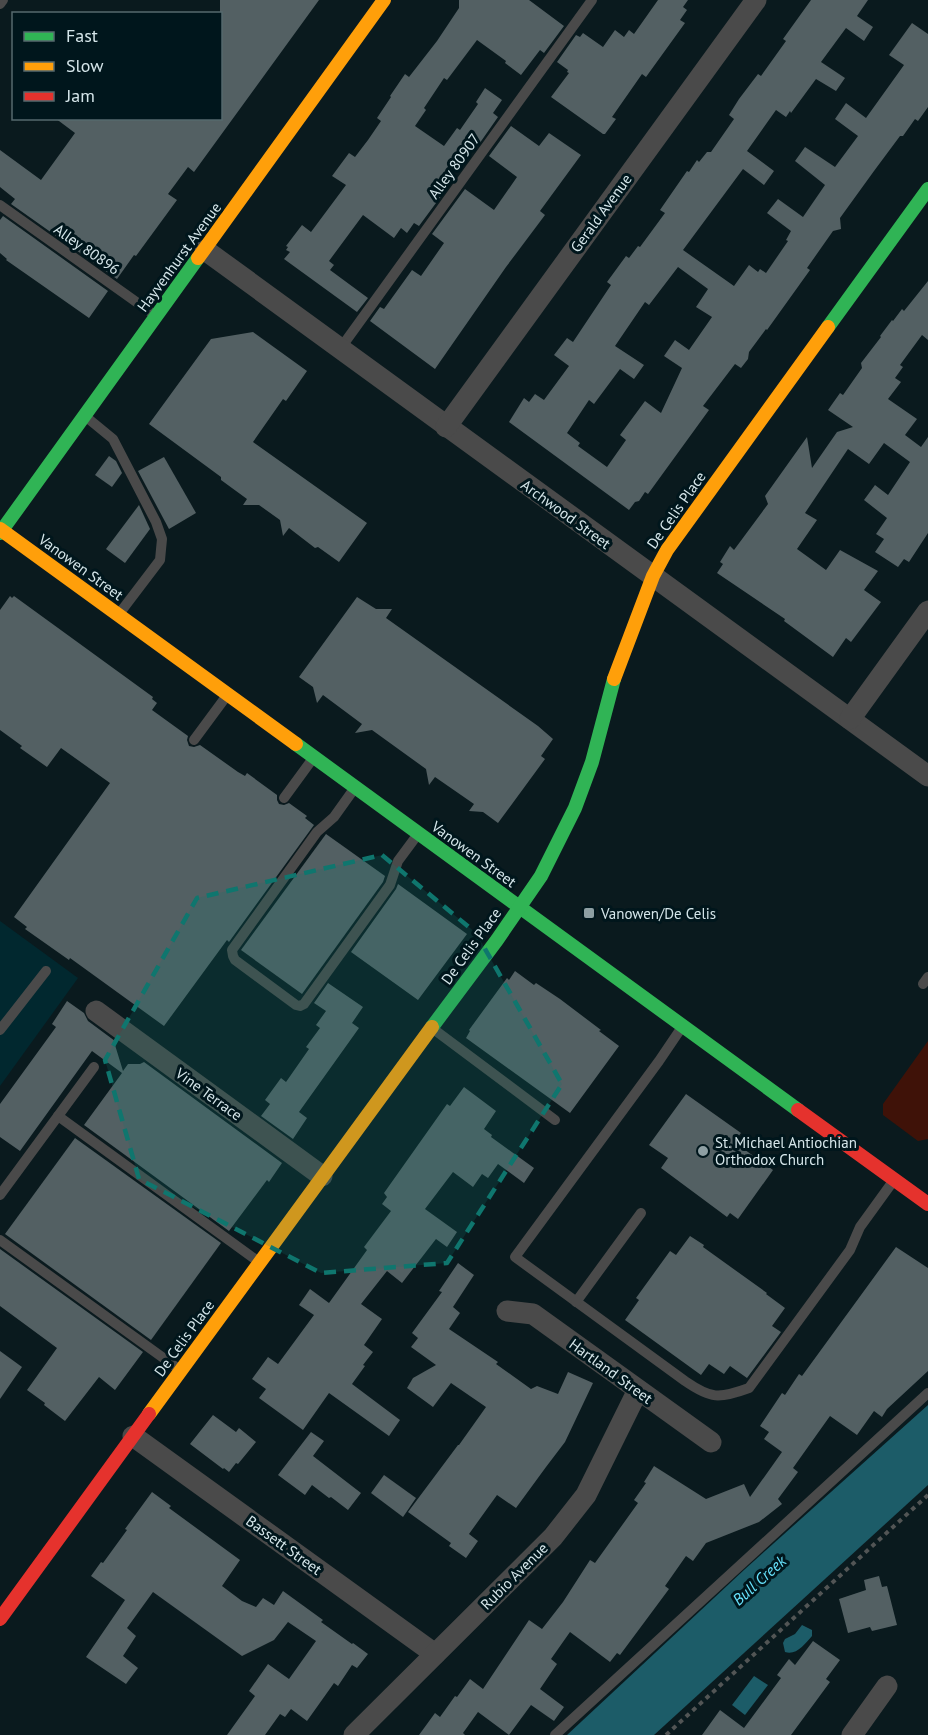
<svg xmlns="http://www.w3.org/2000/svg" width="928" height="1735" viewBox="0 0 928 1735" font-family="'PT Sans',sans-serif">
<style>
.built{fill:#01282f}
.green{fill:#3f1208}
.water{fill:#1c5c68}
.building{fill:#536063;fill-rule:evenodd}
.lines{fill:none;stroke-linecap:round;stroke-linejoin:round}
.path{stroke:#525555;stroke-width:4;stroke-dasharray:4.5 4.5;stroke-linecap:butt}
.lane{stroke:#4a4a4a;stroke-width:10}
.street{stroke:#4a4a4a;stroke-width:21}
.fast{stroke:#30b455;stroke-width:14}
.slow{stroke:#ff9f0a;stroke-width:14}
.jam{stroke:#e5322d;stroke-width:14}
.marked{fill:#0f766e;fill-opacity:0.2;stroke:#0f766e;stroke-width:4.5;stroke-dasharray:12 8;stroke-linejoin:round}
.poi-dot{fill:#8e9fa3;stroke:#00161c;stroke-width:2}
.labels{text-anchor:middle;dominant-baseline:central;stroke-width:6;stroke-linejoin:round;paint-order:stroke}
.street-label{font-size:15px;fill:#d5e6ea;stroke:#00161c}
.poi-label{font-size:15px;fill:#d5e6ea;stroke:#00161c;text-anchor:start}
.water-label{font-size:16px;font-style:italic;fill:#67e4fe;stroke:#00161c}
</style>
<rect width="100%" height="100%" fill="#0a1a1e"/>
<!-- built -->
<path class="built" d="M0,921L78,978L0,1086Z"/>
<!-- green -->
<path class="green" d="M928,1041V1139L918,1141L883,1115V1104Z"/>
<!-- water -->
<g class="water">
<path d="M928,1405V1485L654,1735H567L744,1570Z"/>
<path d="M802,1625L812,1630V1636C805,1644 796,1656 785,1652L783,1643L785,1639L795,1634Z"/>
<path d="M754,1676L768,1685L745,1715L732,1705Z"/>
</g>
<!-- building -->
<g class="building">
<path d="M220,0H319L194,172L188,167L168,194L177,200L136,256L134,255L117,279L11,204L15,199L0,187V150L41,180L75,133L55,118H220Z"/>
<path d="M459,0H529L564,26L544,53L540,50L521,75L505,63L506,61L477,40L447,80L444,78L424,108L426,110L415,126L444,146L457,128L460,130L478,104L476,102L485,88L502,100L493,113L498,117L477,147L471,143L447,176L453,180L419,226L414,223L407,233L401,228L394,238L363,215L329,261L334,265L330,270L368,298L357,312L284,259L290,252L286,250L288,247L286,246L302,225L311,232L346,185L332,176L349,153L355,157L368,140L381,121L377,118L391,97L390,96L405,74L409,77L437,41L459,8Z"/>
<path d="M658,0H688L683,7L687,10L680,20L685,23L646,77L642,74L612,117L616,119L605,134H603L551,97L569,73L567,72L568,70L557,62L576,35L580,37L583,33L603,47L615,30L624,37L629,30L634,34Z"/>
<path d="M811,0H868L857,16L873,27L864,41L846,28L821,62L845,78L836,91L816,79L791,113L790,111L786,117L776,110L747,151L774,171L764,185L743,169L683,250L734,286L749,265L758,272L760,269L766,273L788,241L786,240L791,231L767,213L778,199L803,217L825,185L795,161L805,147L835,167L858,136L835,119L846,103L866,118L904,65L889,55L912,23L928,34V107L918,121L915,119L903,136H900L874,171L840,218L841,229L833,231L807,268L810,270L767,330L766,329L749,352L748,359L741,368L735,364L703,406L709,410L648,494L645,492L639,501L635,502L629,510L509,422L524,398L529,402L535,394L544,400L569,366L554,355L567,338L573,342L611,285L607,282L626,256L629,258L638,246L640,247L665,213L660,210L687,171L689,172L697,160L699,162L707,152H711L734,119L729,115L739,99L758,74L761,76L786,41L783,39ZM678,267L708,289L696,307L712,317L689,350L675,340L664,356L682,368L661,413L645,401L620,435L626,440L607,467L578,446L580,443L567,433L589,400L594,404L620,369L634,379L644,365L615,346L645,302L649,305Z"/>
<path d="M511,126L539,146L549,133L581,155L540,211L545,215L506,267L435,369L370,321L380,307L384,309L412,270L421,276L444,243L432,234L465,189L494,210L517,177L489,156Z"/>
<path d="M3,216L108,291L89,318L6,260L7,259L0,253V220Z"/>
<path d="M928,281V340L922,335L900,365L903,367L895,378L901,382L888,399L917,419L905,435L921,447L928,437V533L909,562L904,559L898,567L875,552L884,539L876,534L887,518L864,500L875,485L888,495L910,462L884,443L869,464L848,449L805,513L817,520L797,549L826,570L840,550L878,571L864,590L881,602L851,642L846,638L833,657L784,621L785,619L717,573L723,564L720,562L730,546L734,550L768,504L765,496L807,437L812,468L837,432L853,427L828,410L840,393L843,395L862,368L861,363L881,337L880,336L892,320L893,321L902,309L904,311Z"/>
<path d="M253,332L307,371L286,401L283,399L253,442L367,523L339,562L318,547L315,548L289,528L283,536L280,520L259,505H243L247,499L221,480V477L149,424L211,339Z"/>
<path d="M109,456L116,461L122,473L112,487L95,475Z"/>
<path d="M164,457L196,513L169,529L138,471Z"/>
<path d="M139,505L150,529L125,563L106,549Z"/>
<path d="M10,596L12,598L14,596L153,697L152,699L157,703L152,710L188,736L187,740L189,746L194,747L200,745L238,772L245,776L247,773L277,795V800L279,804L284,805L289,803L307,816L305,818L314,825L229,942L227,940L164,1026L70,958L69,960L25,929L27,927L14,917L110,783L61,748L47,767L20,748L22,746L0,730V610Z"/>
<path d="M357,597L376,609H392L386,618L538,726L553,739L541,756L545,759L498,823L483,812L469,811L474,804L435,777L429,785L426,769L372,730L355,733L362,724L323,695L317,703L313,687L299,677Z"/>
<path d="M326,834L385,876L383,882L302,994L241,950Z"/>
<path d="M398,884L467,934L418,1000L351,952L396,889Z"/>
<path d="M515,971L534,985L536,983L560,999L601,1030L599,1031L619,1046L570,1113L466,1038L470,1031L469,1030L507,978L509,980Z"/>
<path d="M328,983L363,1007L352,1023L359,1028L299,1112L307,1118L293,1139L261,1116L270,1104L265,1100L281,1078L286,1082L309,1049L306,1047L320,1028L316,1025L326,1011L314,1003Z"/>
<path d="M67,1001L84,1013L88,1021L115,1041V1045L123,1071L128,1064H140L144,1062L282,1163L269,1182L267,1180L229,1231L84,1125L122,1073L92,1051L20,1151L0,1137V1104L56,1027L52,1024Z"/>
<path d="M464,1087L496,1111L484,1129L492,1135L491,1137L534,1168L524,1183L498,1164L488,1178L482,1174L473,1187L453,1172L425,1209L457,1232L447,1247L436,1239L402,1283L387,1271L361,1304L382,1319L364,1345L373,1352L363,1365L365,1366L352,1384L400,1420L389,1436L329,1393L303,1430L259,1398L266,1389L252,1379L268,1357L278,1364L314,1315L299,1305L310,1289L329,1303L367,1250L364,1247L391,1211L382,1204L387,1197L384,1193L447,1104L450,1106Z"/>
<path d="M686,1094L741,1133L734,1142L773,1170L738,1219L730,1213L727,1217L661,1168L668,1158L649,1145Z"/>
<path d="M75,1138L221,1243L151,1340L5,1234Z"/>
<path d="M690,1236L704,1245L703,1247L767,1293L766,1294L785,1308L772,1326L781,1332L747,1378L730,1366L724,1374L709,1364L701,1375L625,1320L639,1300L636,1298L670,1251L676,1255Z"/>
<path d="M896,1247L928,1268V1371L887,1409L882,1417L874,1411L857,1435L830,1416L793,1468L798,1472L778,1499L782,1504L759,1522L706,1543L693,1561L686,1556L665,1586L669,1589L620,1655L617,1653L610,1662L570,1632L551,1659L557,1664L540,1689L564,1707L554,1721L531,1705L509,1735L478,1712L463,1733L465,1735H419L435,1713L440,1717L455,1696L457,1697L470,1679L483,1689L529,1620L542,1629L563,1602L590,1560L595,1563L638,1503L634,1500L646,1483L644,1482L654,1466L706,1499L744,1484L750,1497L782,1452L764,1439L769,1432L760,1426L782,1393L785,1395L799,1374L802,1376Z"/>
<path d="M0,1249L143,1352L115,1390L99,1377L65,1421L44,1405L45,1403L27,1390L57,1348L0,1306Z"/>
<path d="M458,1263L474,1275L453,1307L460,1313L449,1329L498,1362L496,1364L531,1389L537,1386L558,1394L568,1372L593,1383L565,1442L546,1467L516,1508L497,1495L469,1534L478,1541L466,1558L449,1546L451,1543L408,1512L458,1445H459L486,1407L451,1383L433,1407L407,1388L413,1378L436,1365L411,1347L418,1338L412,1333L442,1292L439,1291Z"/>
<path d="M0,1351L22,1367L0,1399Z"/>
<path d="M213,1415L236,1432L239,1428L256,1442L238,1464L236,1463L229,1472L224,1468L223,1469L190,1444Z"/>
<path d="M311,1432L324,1441L313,1456L361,1493L348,1510L331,1497L329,1498L312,1485L305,1495L278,1475Z"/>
<path d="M384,1475L416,1498L403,1517L371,1493Z"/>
<path d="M152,1492L171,1506L169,1508L240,1560L222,1586L242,1601L256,1607L263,1598L274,1605L283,1591L323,1620L321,1622L352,1644L353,1643L368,1654L357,1668L352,1665L338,1686L334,1683L307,1721L291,1709L285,1717L280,1714L265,1735H227L255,1696L249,1691L268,1664L289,1679L316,1641L288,1622L274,1640L242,1656L153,1592L127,1628L136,1636L123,1656L138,1668L126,1684L86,1657L125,1600L91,1576L101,1562L103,1563L127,1530L125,1529Z"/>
<path d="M879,1576L882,1587L887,1586L897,1625L872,1631L870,1627L848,1633L839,1599L866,1590L864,1580Z"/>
<path d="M813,1641L840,1660L826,1679L830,1682L791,1735H702L720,1710L744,1728L781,1678L777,1675L789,1659L795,1665Z"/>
</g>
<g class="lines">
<!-- path -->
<path class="path" d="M666,1735L928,1495"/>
<!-- lane -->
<g class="lane">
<path d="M0,4L3,0"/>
<path d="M0,205L156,316"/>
<path d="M340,349L592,0"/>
<path d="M85,416L113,439L156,522L162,539L160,560L119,614"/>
<path d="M194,740L228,694"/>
<path d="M354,789L334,817L317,832L232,950L233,956L235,960L296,1005L300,1006L304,1004L390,885L398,861L418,834"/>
<path d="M284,798L314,757"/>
<path d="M923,984L928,977"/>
<path d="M682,1027L659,1061L515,1257L685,1381C711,1399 719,1399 749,1388L850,1250L860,1227L894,1180"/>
<path d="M432,1028L555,1120"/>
<path d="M0,1030L46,971"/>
<path d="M58,1116L259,1262"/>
<path d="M0,1195L94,1067"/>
<path d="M0,1240L180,1370"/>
<path d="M576,1302L641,1213"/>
<path d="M555,1735L928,1393"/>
</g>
<!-- street -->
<g class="street">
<path d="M205,250L928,776"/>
<path d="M446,427L756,0"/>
<path d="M850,719L928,611"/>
<path d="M96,1011L322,1176"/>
<path d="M507,1311L533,1314L711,1442"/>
<path d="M133,1436L435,1654"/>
<path d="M354,1735L553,1537L586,1495L638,1390"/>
<path d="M852,1735L887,1686"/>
</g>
<!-- fast -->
<g class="fast">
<path d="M828,327L928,189"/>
<path d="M0,533L198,258"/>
<path d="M296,744L798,1110"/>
<path d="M432,1027L497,940L541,876L575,808L592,762L614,679"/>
</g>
<!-- slow -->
<g class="slow">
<path d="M198,258L384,0"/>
<path d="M0,529L296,744"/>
<path d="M614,679L653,576L667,550L828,327"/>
<path d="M149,1414L432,1027"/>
</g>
<!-- jam -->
<g class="jam">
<path d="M798,1110L928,1204"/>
<path d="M0,1619L149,1414"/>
</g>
</g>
<!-- marked area -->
<path class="marked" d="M382,855L476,933L562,1084L447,1263L321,1273L139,1179L105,1060L197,898Z"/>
<!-- markers -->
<g class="poi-dot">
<rect x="583" y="907" width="12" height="12" rx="3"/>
<circle cx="703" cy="1151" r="6"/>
</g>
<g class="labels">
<!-- street labels -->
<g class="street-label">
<text transform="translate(454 166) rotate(-54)">Alley 80907</text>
<text transform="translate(601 213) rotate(-54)">Gerald Avenue</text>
<text transform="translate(87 249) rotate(35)">Alley 80896</text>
<text transform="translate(179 257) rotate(-54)">Hayvenhurst Avenue</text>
<text transform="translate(676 510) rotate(-55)">De Celis Place</text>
<text transform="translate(566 514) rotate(36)">Archwood Street</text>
<text transform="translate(81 567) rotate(36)">Vanowen Street</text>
<text transform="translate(474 854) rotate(36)">Vanowen Street</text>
<text transform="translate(471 946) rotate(-54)">De Celis Place</text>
<text transform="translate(209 1094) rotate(36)">Vine Terrace</text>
<text transform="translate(184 1338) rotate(-54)">De Celis Place</text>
<text transform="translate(611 1371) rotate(36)">Hartland Street</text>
<text transform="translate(284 1545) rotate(36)">Bassett Street</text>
<text transform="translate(514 1576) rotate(-45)">Rubio Avenue</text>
</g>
<!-- poi labels -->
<g class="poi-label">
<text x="601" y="913">Vanowen/De Celis</text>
<text x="715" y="1142">St. Michael Antiochian<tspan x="715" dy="17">Orthodox Church</tspan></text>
</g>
<!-- water labels -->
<g class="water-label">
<text transform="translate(759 1580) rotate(-42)">Bull Creek</text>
</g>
</g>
<!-- legend -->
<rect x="12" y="12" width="210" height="108" fill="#00161c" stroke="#55696e" stroke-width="1.5"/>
<rect x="24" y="32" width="30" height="9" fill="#30b455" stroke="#55696e" stroke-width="1.5"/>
<text x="66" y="42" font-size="18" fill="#d5e6ea">Fast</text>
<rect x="24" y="62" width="30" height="9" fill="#ff9f0a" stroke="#55696e" stroke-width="1.5"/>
<text x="66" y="72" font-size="18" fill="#d5e6ea">Slow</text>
<rect x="24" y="92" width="30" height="9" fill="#e5322d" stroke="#55696e" stroke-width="1.5"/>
<text x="66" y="102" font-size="18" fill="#d5e6ea">Jam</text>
</svg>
